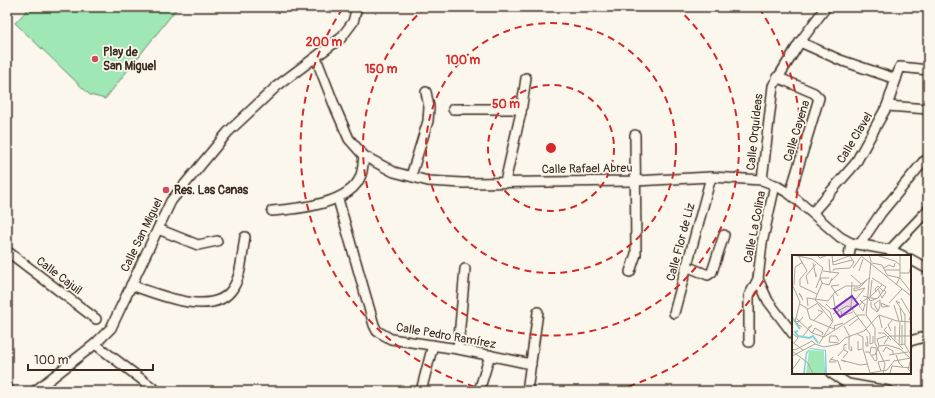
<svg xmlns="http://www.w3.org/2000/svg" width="935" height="398" viewBox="0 0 935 398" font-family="Pangolin,sans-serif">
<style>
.green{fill:#9fe7b5;stroke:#6d886a}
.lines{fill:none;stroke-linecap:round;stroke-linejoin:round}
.street-casing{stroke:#3b2a1e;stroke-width:12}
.street{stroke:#fbf7ec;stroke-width:9}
.ring{fill:none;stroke:#d62828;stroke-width:2;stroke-dasharray:7 5}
.poi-dot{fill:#d1495b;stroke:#fbf7ec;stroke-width:1.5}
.labels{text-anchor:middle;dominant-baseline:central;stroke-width:3.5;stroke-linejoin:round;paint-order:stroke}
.poi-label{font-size:12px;font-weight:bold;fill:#3b2a1e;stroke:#fbf7ec;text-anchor:start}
.street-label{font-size:12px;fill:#3b2a1e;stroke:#fbf7ec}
.inset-river{fill:none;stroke:#83d1e1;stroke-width:2}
.inset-road{fill:none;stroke:#aea59a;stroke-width:1}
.view{fill:#7b2cbf;fill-opacity:0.15;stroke:#7b2cbf;stroke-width:2}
.inset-edge{fill:none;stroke:#3b2a1e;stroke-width:2}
.centre{fill:#d62828;stroke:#fbf7ec;stroke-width:2}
.ring-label{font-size:12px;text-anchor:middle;font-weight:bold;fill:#d62828;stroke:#fbf7ec;stroke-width:3.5;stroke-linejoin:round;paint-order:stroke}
</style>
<rect width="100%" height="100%" fill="#fbf7ec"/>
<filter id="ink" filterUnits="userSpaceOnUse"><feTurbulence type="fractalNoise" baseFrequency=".025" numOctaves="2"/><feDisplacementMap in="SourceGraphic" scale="8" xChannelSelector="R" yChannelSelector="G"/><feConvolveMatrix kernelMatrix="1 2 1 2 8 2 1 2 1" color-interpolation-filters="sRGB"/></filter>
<g filter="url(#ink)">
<!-- green -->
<path class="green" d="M30,7H178L105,99L90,95L15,23Z"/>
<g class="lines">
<defs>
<g id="street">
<path d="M800,42L840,60L896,79"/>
<path d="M316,58L335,107L349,139L364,156L394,172L428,181L463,183L635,181L711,177L762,180L775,185L790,194L840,237L851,243L890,250L903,256"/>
<path d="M777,77L814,93L819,98L790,194"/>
<path d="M887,106L928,109"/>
<path d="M453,109H517L521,112L505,182"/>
<path d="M521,112L526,78"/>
<path d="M411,176L428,121L429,107L426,92"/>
<path d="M762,180L773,86L800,42L826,7"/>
<path d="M775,185L762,243L758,279L768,301L793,334"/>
<path d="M338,199L374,325L377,331L391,339L458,349L531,364"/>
<path d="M272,211C297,209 352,204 361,175C363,169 363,162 364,156"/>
<path d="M813,212L855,164L887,106L900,67L928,70"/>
<path d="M158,229L198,245L217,241"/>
<path d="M860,244L881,213L923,162L928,159"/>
<path d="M890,250L928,210"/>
<path d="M7,251L96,319"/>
<path d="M849,256L851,243"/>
<path d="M910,259L928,269"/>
<path d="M686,266L708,275L712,272L724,235"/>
<path d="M630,272L636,254L635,135"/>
<path d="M131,285C157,294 214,319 233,288C242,274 242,253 245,237"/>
<path d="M674,313L711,177"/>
<path d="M910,341L928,336"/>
<path d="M749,342V296L758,279"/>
<path d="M95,344L157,391"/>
<path d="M458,349L465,269"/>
<path d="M831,373L848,384L888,391"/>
<path d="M7,387L8,388"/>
<path d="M35,391L95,344L111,328L171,201L228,132L277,86L341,38L353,22L357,7"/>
<path d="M421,391L433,345"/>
<path d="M479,391L490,355"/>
<path d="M527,391L538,312"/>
</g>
</defs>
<!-- street casing -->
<use href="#street" class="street-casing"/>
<!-- street -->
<use href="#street" class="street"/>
</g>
</g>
<!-- distance rings -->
<g class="ring">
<circle cx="551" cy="148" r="63"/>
<circle cx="551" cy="148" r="125"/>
<path d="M676 7A188 188 0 1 1 426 7"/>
<path d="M486 390A251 251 0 0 1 343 8M759 8A251 251 0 0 1 616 390"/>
</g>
<!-- markers -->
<g class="poi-dot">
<circle cx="95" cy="59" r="4"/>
<circle cx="166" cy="190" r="4"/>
</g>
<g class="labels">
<!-- poi labels -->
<g class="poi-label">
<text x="103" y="52">Play de<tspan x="103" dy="14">San Miguel</tspan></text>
<text x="174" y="190">Res. Las Canas</text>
</g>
<!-- street labels -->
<g class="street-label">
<text transform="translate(797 131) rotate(-73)">Calle Cayena</text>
<text transform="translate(755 132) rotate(-84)">Calle Orquídeas</text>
<text transform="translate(855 138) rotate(-59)">Calle Clavel</text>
<text transform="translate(587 169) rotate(-1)">Calle Rafael Abreu</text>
<text transform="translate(755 227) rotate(-79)">Calle La Colina</text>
<text transform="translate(142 235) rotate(-64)">Calle San Miguel</text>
<text transform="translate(681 242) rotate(-75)">Calle Flor de Liz</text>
<text transform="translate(59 276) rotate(37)">Calle Cajuil</text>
<text transform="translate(446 336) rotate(10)">Calle Pedro Ramírez</text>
</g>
</g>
<!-- overview -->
<g transform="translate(792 255)">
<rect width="119" height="119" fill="#fbf7ec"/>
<path d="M17,95L32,96V119H14Z" fill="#9fe7b5"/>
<path d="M19,93L34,95L35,119H32L33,96L18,94L15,99L13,118L11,119L14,97Z" fill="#83d1e1"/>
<path class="inset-river" d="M0,62L8,74M6,76L3,77L6,81L17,83L21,81L26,88"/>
<path class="inset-road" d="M1,0L20,4M25,0L28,3L36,0M40,0L41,10L60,5M68,0L119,41M77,0L79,6L74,60L83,73V88L93,109L91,119M87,1L103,6L108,10M7,2L15,16L8,24V31L25,39M20,4L31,13L28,22L30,28L23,45L38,57L41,66L27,89M37,4L38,18M41,7L57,1M21,8L24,22V18M80,8L90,10L95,20L108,23L119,37M61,13L69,2M92,13L97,10L102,12L103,8M93,15H108M31,16L47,18L38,27M41,16L42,14L58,13L62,7L57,0M67,16L71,4M108,18H117L119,11M59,20L69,29M80,23L94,32L86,43L78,46L77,43L90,30M60,27L59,53L74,73M30,28L37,30L40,23M0,29L8,47L3,67L8,66M16,29L14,21L24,9M2,30L3,12L11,7M104,30L108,22V0M24,33L28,23H37M73,33L62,36V33H67L75,25M86,34L90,43L94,37L92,35M43,37L54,31H67L77,23M84,37L83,34L86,31L91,36M41,40L43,52M46,41L39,31L47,30M71,41L84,44M10,42L7,38L11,45M78,42L80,25M109,43L119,60L117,65M60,44H64L73,33M68,45L72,49H73L71,56L67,51L70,47L74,44L77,43M79,47V52L85,57L86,56L88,51V45L82,49L86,56M97,48L110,34M108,48L104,46L113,60M8,49L16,54L26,48M26,49L40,66M34,49L39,54L45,53L48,56M102,50L107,66M16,51L15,43L36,46L43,37M96,51L89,48L90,52H92L97,51H98M108,53L110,66M15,54L18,64L42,74M49,56L50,61L61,57M41,59L55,51L59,52M113,59V90L119,100M87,60L90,73M4,63L20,78L32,82L66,60H73M22,65L31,57L26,55M108,67L107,90L113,89M110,70V89M52,71L58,82M57,71L67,63M103,71V85M10,72L5,69L11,62M95,72L92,75L111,94M74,74L78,79V89L81,88V81M43,75L42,71L51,68M118,75L119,89M99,76L96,70L101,64M0,78L6,83L2,88M20,78L23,73L31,78L30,80M86,78H92L99,85M65,79L71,82V94L78,118M11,81L20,70L16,73M57,82V94L60,96L59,91M66,86V95L70,94M0,87L11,95M74,87V91H76L75,81M47,88L37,87L38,81H44L47,86M92,89L97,81H119M95,90L108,94M87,91L85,84L94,81M107,93L118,103M0,94L3,95L20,86L23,89M0,96L16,108L21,119M73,97H77L83,106L85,105L84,93L79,92L78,98M91,97L94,92L101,96V100M80,100H83L87,91L95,90M97,100L116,97M104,100L107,108L111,112M0,101L23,89L32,92L47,89L53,83L72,76L87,60L105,66L119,67M46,101L52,94V90L55,89M41,102L37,107H44M51,103L56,97L52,95M38,104L46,106L49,115M54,107L49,105L68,110L76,109M0,115L8,104M89,116L86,107L98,105M118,116L116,114L119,104M78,118L95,115L102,106L119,103M98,118L100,111L119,113"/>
<path class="view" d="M60,41L66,49L48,62L42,54Z"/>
<rect width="119" height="119" class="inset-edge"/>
</g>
<circle cx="551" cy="148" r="6" class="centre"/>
<g class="ring-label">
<text x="324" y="46">200 m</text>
<text x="463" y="64">100 m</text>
<text x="381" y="73">150 m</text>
<text x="506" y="108">50 m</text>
</g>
<!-- margin -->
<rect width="935" height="398" fill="none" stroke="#fbf7ec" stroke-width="24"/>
<rect x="12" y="12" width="911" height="374" fill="none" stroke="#3b2a1e" stroke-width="1.5" filter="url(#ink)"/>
<!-- scale -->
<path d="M28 364v6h125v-6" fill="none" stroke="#3b2a1e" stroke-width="2"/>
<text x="34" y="364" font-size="12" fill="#3b2a1e" stroke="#fbf7ec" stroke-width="3" paint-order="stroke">100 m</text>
</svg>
